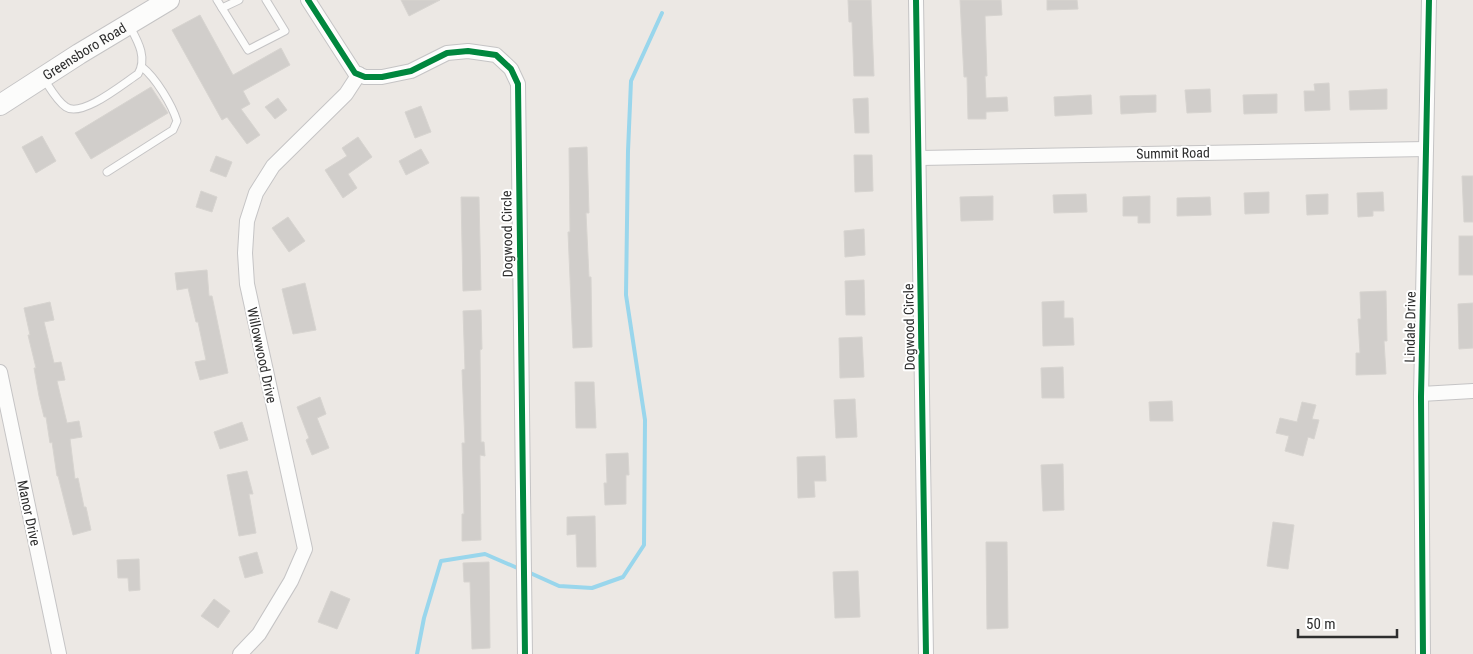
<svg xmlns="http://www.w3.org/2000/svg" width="1473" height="654" viewBox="0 0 1473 654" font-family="'Roboto Condensed',sans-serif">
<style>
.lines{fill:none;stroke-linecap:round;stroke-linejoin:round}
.stream{stroke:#99d6ec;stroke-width:4}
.building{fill:#d1cecb;stroke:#d7d4d0}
.service-casing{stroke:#c5c4c5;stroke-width:9}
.minor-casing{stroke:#c5c4c5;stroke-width:16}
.secondary-casing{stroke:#c5c4c5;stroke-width:22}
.service{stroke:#fcfcfb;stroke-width:7}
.minor{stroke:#fcfcfb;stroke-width:14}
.secondary{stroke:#fcfcfb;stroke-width:20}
.cycleway-casing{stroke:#fff;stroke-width:9}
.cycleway{stroke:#00873e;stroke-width:6}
.labels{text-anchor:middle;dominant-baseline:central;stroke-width:4;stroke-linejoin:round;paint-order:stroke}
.street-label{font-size:14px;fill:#2e2e2e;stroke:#fff}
</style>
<rect width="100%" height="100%" fill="#ece8e4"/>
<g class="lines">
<!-- stream -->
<g class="stream">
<path d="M528,572L559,586L592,588L623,577L644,545L645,420L626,295L628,151L631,81L662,13"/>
<path d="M417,654L424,618L441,561L485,554L522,570"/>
</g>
</g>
<!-- building -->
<g class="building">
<path d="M401,0H440L409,16Z"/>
<path d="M848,0H871L874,76H854L852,22H849Z"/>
<path d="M960,0H1001L1002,15L985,16L987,76H985L986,98L1007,97L1008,111L986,112V119H968L967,77H964Z"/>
<path d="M1047,0H1077L1078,9L1047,10Z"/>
<path d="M200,15L233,75L281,48L290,65L243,91L250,104L241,109L260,135L247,144L227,117L222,120L172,30Z"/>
<path d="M1329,83L1330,110L1305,111L1304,91H1315L1314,84Z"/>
<path d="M151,87L168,113L91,159L75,133Z"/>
<path d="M1210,89L1211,112L1187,113L1185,90Z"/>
<path d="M1387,89V109L1350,110L1349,91Z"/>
<path d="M1277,94V113L1244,114L1243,95Z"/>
<path d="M1091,95L1092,114L1055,116L1054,97Z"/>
<path d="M1156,95V112L1121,114L1120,96Z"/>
<path d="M278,98L287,110L275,119L265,107Z"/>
<path d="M868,98L869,133H855L853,99Z"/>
<path d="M421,106L431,132L415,138L405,112Z"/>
<path d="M42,136L56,161L36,173L22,147Z"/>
<path d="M358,137L372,157L348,174L357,188L343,198L325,170L347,156L342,148Z"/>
<path d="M587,147L589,213H586L589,277H591L592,347L573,348L568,232H570L569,148Z"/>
<path d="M421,149L429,163L406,175L399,161Z"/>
<path d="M854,155H872L873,191L855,192Z"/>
<path d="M216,156L232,162L226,177L210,171Z"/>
<path d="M1462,176H1473V222H1464Z"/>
<path d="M201,191L217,197L212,212L196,207Z"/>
<path d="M1269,192V213L1245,214L1244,193Z"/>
<path d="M1383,192L1384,211H1373V216L1358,217L1357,193Z"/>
<path d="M1086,194L1087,212L1054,213L1053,195Z"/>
<path d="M1328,194V214L1307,215L1306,195Z"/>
<path d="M993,196V220L961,221L960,197Z"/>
<path d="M1150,196V223H1138V216H1123V197Z"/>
<path d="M461,197H479L481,290L463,291Z"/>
<path d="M1210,197L1211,215L1177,216V198Z"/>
<path d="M288,217L305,241L289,252L272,228Z"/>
<path d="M864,229L865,255L845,257L844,231Z"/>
<rect x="1459" y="236" width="14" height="39"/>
<path d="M207,270L209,296H212L228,373L200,380L195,362L206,360L198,322H196L188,288L177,290L175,273Z"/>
<path d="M864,280L865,315H846L845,281Z"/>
<path d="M305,283L316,330L293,334L282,289Z"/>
<path d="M1386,291L1387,341H1384L1386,374L1356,375V353H1360L1358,319H1361L1360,292Z"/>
<path d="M1064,301V318H1073L1074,345L1043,346L1042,302Z"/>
<path d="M50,302L54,320L44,322L54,363L61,362L65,380L57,381L67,423L79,421L82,437L70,439L75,479L78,478L84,507H86L91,530L73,535L58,476H57L52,442L50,443L46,417H44L39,396L34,368H36L28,335H30L24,308Z"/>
<path d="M1473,303V348L1459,349L1458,304Z"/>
<path d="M481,310L482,349L480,350L481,442H484L485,456L480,455V468L481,540L462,541V514H464L462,443H465L462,370L465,369L463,311Z"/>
<path d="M862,337L864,377L840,378L839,338Z"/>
<path d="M1063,367L1064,398H1042L1041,368Z"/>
<path d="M575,382H594L596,428H576Z"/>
<path d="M320,397L326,414L317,418L329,448L312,455L306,440L309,438L297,407Z"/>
<path d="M855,399L857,437L836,438L834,400Z"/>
<path d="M1172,401L1173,421H1150L1149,402Z"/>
<path d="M1302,402L1316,405L1312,419L1319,420L1314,439L1308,437L1303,456L1285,451L1289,436L1276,433L1280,418L1297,422Z"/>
<path d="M242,422L248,440L220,449L214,432Z"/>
<path d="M628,453L629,475H626V504L605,505L604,483H607L606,454Z"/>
<path d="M825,456L826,481H814L815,497L798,498L797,457Z"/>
<path d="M1063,464L1064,510L1043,511L1041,465Z"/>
<path d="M247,471L253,494H249L256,533L239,536L227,475Z"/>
<path d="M595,516L596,567H577L576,534L567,535V517Z"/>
<path d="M1273,522L1294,525L1288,569L1267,566Z"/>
<path d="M986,542H1007L1008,628L987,629Z"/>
<path d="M257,552L263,573L245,578L239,557Z"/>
<path d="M139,559L140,590L129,591L128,578H118L117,560Z"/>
<path d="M489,562L490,648L472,649L470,582H464L463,563Z"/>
<path d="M858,571L860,617L835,618L833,572Z"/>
<path d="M331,591L350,599L337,629L318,622Z"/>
<path d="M214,599L230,611L218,628L201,616Z"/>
</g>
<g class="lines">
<defs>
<g id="service">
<path d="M217,0L248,50L285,31L266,0"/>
<path d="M222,8L239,0"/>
<path d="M44,79C50,88 57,101 66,107C82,118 124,83 138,74C148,57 137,40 129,25"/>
<path d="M107,172L165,135L173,130L177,121C172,105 156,78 142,67"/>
</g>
<g id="minor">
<path d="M308,0L355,73L365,77H382L411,71L447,53L468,51L496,55L511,69L518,84L525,654"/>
<path d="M916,0L926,654"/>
<path d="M920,158L1426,149"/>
<path d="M0,372L59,654"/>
<path d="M1421,394L1473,391"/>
<path d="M240,654L259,634L291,581L305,549L247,284L245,253L247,221L256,193L273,166L346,94L359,74"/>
<path d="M1423,654L1421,397L1429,0"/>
</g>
<g id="secondary">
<path id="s1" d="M0,105L79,54L169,0"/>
</g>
</defs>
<!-- service casing -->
<use href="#service" class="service-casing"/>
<!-- minor casing -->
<use href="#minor" class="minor-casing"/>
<!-- secondary casing -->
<use href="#secondary" class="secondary-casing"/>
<!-- service -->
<use href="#service" class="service"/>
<!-- minor -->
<use href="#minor" class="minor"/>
<!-- secondary -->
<use href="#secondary" class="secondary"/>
<defs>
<g id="cycleway">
<path d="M308,0L355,73L365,77H382L411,71L447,53L468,51L496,55L511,69L518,84L525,654"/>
<path d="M916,0L926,654"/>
<path d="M1423,654L1421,397L1429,0"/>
</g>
</defs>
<!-- cycleway casing -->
<use href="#cycleway" class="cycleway-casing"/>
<!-- cycleway -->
<use href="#cycleway" class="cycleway"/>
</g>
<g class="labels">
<!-- street labels -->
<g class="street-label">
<text stroke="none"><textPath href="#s1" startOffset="100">Greensboro Road</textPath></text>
<text transform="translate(1173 153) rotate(-1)">Summit Road</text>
<text transform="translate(507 234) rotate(-91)">Dogwood Circle</text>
<text transform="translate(909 327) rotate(-91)">Dogwood Circle</text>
<text transform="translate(1410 327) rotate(-89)">Lindale Drive</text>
<text transform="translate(262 355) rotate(78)">Willowwood Drive</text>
<text transform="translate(29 513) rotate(78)">Manor Drive</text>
</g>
</g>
<!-- scale -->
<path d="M1298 629v8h99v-8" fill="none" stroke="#2e2e2e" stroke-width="2.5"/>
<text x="1306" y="629" font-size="15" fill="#2e2e2e" stroke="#ffffff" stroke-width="4" paint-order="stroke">50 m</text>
</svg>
